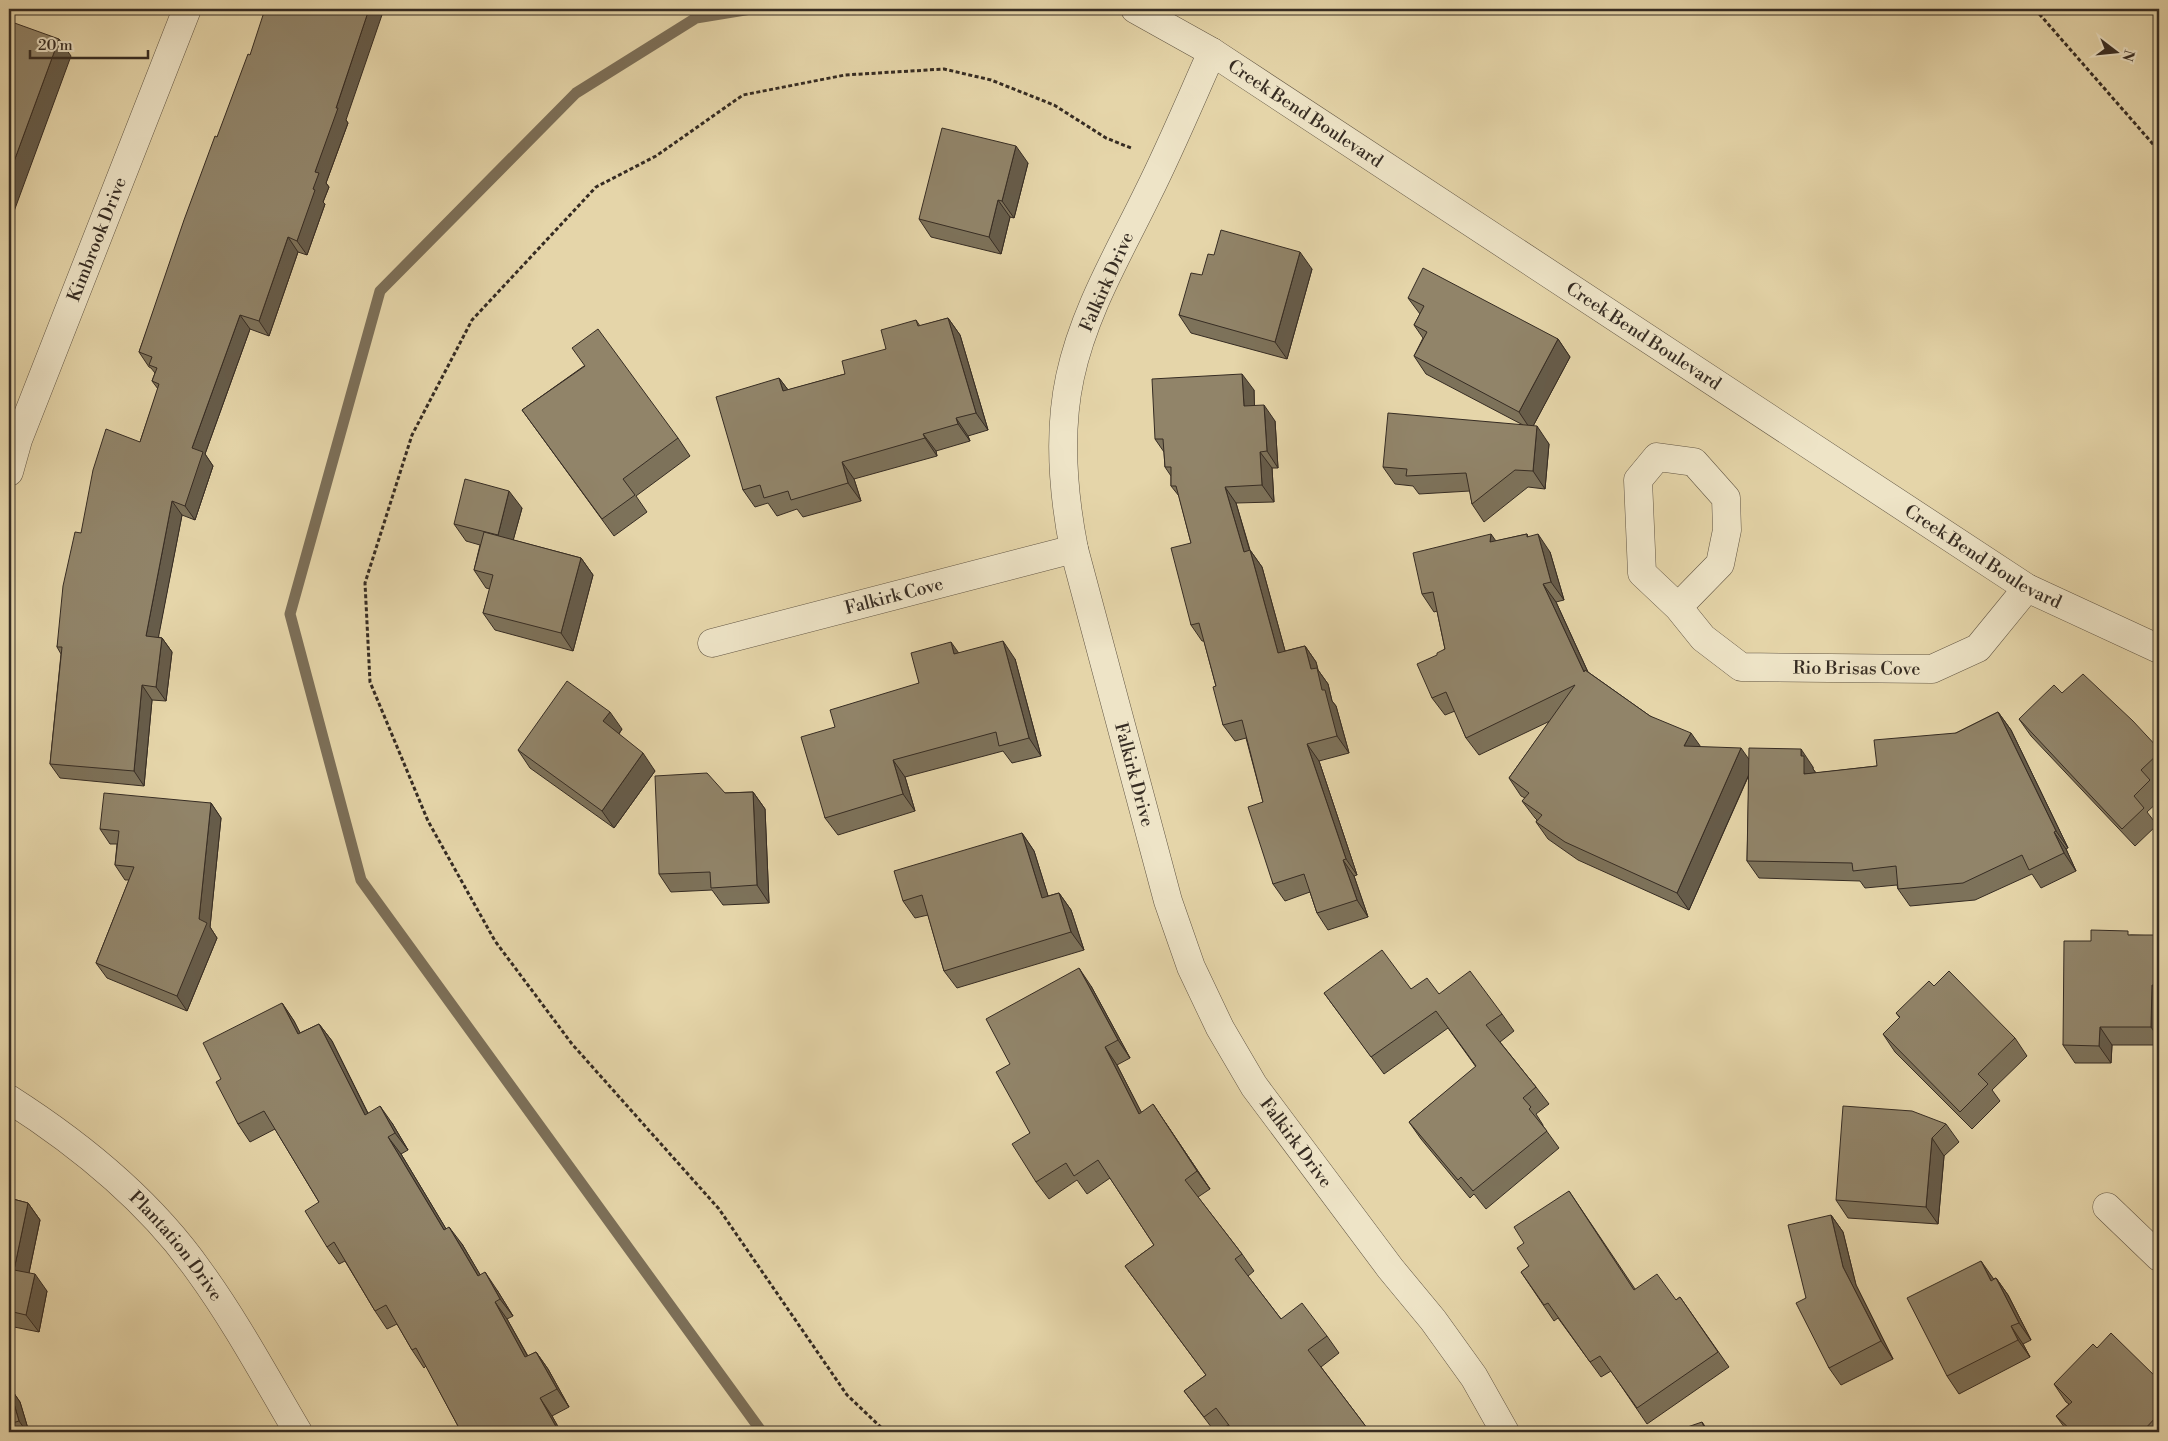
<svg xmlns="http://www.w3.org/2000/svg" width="2168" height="1441" viewBox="0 0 2168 1441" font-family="'Libre Bodoni',serif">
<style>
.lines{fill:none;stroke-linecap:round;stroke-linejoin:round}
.stream{stroke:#7c6f58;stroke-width:11}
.minor-casing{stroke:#625644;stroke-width:29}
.tertiary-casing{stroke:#625644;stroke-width:29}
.path{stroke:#362c23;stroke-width:3;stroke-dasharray:4 2.5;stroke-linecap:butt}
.minor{stroke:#eee4c7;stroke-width:28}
.tertiary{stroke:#eee4c7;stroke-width:28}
.wall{fill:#7d725a;stroke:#362c23}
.shaded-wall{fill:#665c4a;stroke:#362c23}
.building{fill:#918469;stroke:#362c23}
.labels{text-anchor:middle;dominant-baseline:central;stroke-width:4;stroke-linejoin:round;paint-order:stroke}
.street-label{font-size:18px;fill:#362c23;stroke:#eee4c7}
</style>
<rect width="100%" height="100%" fill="#e5d5a9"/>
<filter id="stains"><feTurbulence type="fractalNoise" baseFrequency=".004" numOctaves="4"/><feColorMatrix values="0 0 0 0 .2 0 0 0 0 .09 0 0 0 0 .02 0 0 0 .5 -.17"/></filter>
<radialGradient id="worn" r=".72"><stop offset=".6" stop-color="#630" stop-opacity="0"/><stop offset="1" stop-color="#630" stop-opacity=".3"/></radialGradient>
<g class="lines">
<!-- stream -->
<path class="stream" d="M751,9L696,18L576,93L380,291L290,614L361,880L762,1432"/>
<defs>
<g id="minor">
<path id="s1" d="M1212,52C1191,99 1171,147 1148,193C1119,253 1084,311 1070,377C1058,433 1063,493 1074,549L1168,901L1191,967L1220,1028L1254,1086L1390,1268L1433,1320L1474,1377L1505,1432"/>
<path id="s2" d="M9,472L18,440L187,9"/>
<path id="s3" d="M1678,607L1720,564L1727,530L1726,498L1694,462L1657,457L1638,480L1642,573L1678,607L1703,638L1741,667L1932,669L1978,648L2027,588"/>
<path id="s4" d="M712,643L1074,549"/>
<path id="s5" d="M9,1099C81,1145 149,1200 199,1271C236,1322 266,1378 298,1432"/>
<path d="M2107,1207L2159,1257"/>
</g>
<g id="tertiary">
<path id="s6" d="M1135,9L1212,52L2027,588L2159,649"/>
</g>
</defs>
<!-- minor casing -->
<use href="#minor" class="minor-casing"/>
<!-- tertiary casing -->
<use href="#tertiary" class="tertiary-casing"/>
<!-- path -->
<g class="path">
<path d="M2035,9L2159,151"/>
<path d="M886,1432L847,1395L719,1209L572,1044L495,941L428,821L370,682L365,583L412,435L472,320L596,187L656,156L743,95L845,75L944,69L991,80L1054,105L1106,138L1131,148"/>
</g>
<!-- minor -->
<use href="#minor" class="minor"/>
<!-- tertiary -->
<use href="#tertiary" class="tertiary"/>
</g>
<!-- wall -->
<g class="wall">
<path d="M346,120L348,123L326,183L329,187L323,202L325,204L307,255L298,252L269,336L250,329L205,454L213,466L195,520L182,515L158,637L162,638L172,652L166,701L152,700L144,786L60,778L50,764L61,654L57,647L81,533L140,442L158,389L152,381L155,373L151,368L149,367L139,352L217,137Z"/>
<path d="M1028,163L1014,218L1010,217L1001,254L931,237L919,219Z"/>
<path d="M1214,255L1312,269L1287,359L1191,333L1179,315Z"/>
<path d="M1408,298L1558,339L1570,357L1533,426L1549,444L1545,489L1528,487L1484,522L1472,504L1470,491L1419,494L1413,486L1395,484L1383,467L1523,425L1426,374L1414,356L1423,338L1414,325L1420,314Z"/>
<path d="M948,318L960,335L988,430L968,436L970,441L936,451L937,456L854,479L861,501L803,517L797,509L777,516L768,503L755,507L743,490L779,378L788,390L845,374L886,349L916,320L920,326Z"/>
<path d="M584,366L678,438L690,456L636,496L647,512L614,536L522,410Z"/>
<path d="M1254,390V405L1275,421L1278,468H1272L1274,502L1236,503L1250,550L1262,567L1285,651L1305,646L1316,662L1318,670L1328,684L1332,701L1336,706L1349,753L1319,761L1357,875L1354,876L1368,917L1328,930L1317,913L1310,892L1285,901L1273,884L1263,802L1246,738L1235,741L1223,725L1216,686L1204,641H1202L1191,625V543L1179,496L1171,486V476L1165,467L1164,452L1155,439Z"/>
<path d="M522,508L513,540L581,558L593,575L573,651L495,630L483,613L490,589L486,588L474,570L480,545L466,541L454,524Z"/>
<path d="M1527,534L1528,537L1550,552L1564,600L1556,602L1588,672L1650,716L1700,747L1749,760L1813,767V769L1816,773L1877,766L1956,733L1998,712L2011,730L2068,848L2066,849L2076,871L2041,888L2032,874L1975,900L1910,906L1898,889L1897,885L1865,888L1860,881L1759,878L1747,861L1749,775L1689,910L1578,860L1548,839L1536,822L1537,820L1535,818L1522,801L1525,798L1521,796L1509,778L1550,721L1479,755L1466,738L1455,711L1445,715L1432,698L1437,655L1445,649L1437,611L1434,612L1422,594L1496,541Z"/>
<path d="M959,653L1015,659L1041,756L1012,763L1003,751L905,777L915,811L838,835L825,818L835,727L919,683Z"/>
<path d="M2062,693L2159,749V782L2155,787L2159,793V801L2147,812L2157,825L2135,846L2031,736L2019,719Z"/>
<path d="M622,729L619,734L655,771L614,828L530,768L518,750Z"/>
<path d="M753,792L765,809L769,903L723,905L712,890L671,892L659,874L725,793Z"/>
<path d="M211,803L221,818L210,927L217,938L187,1011L107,978L96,963L129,880H125L115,865L117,844H110L100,829Z"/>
<path d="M1022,833L1034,851L1048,896L1059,893L1071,910L1084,950L957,988L944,971L928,915L915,918L903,901Z"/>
<path d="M2131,935L2159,936V1045H2112L2111,1063H2075L2063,1045L2091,941Z"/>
<path d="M1091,986L1130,1058L1117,1065L1141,1112L1165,1122L1210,1189L1198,1197L1242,1254L1254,1271L1248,1276L1281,1319L1327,1336L1339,1353L1321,1367L1370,1432H1234L1228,1425L1219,1432H1215L1184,1391L1206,1375L1125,1266L1154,1245L1110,1178L1087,1194L1077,1180L1049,1199L1036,1182L1030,1133L1010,1064Z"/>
<path d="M1934,986L2015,1038L2027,1056L1992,1090L2000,1101L1972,1129L1895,1052L1883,1034L1900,1018L1896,1013Z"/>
<path d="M1411,989L1439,994L1502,1014L1514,1031L1500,1042L1536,1087L1549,1104L1536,1114L1543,1125V1126L1559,1148L1486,1209L1474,1194L1470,1198L1421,1139L1409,1122L1476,1067L1448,1028L1384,1074L1324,993Z"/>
<path d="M282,1003L294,1021L300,1033L319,1024L332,1041L368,1113L392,1123L408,1150L401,1154L446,1229L462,1244L480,1275L497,1290L513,1316L507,1319L528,1356L536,1352L548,1369L569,1407L552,1416L561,1432H452L458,1426L426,1366L424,1368L412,1350L397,1324L387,1329L375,1311L345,1261L339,1264L327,1247L319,1202L275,1129L250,1142L238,1124L221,1079Z"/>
<path d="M1946,1124L1959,1142L1944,1156L1938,1224L1848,1218L1836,1200Z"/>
<path d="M1569,1191L1635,1289L1676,1300L1680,1297L1729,1367L1647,1424L1611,1371L1601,1377L1558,1318L1554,1321L1521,1272L1529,1266L1524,1243Z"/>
<path d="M9,1198L28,1203L40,1220L29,1273L47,1291L39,1332L9,1326Z"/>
<path d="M1831,1215L1843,1232L1856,1285L1893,1359L1841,1385L1829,1368L1806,1298Z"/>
<path d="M1996,1278L2008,1295L2031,1340L2023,1344L2030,1357L1959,1394L1947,1376L1993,1279Z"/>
<path d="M2097,1348L2159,1380V1432H2068L2056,1416L2069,1404L2066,1402L2054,1384Z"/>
<path d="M9,1386L20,1402L29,1432H9Z"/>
</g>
<!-- shaded-wall -->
<g class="shaded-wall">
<path d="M369,9H384L346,120L348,123L326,183L329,187L323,202L325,204L307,255L297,241L313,189L315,172Z"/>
<path d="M59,39L71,56L9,225V175Z"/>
<path d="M1016,146L1028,163L1014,218L1002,201Z"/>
<path d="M998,200L1010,217L1001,254L989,237Z"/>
<path d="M288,237L298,252L269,336L259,321Z"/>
<path d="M1300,252L1312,269L1287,359L1275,342Z"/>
<path d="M240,315L250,329L205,454L213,466L195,520L185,506L192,448Z"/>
<path d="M948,318L960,335L988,430L976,413Z"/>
<path d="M1558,339L1570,357L1531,430L1519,412Z"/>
<path d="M1242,374L1254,390L1255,422L1244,406Z"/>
<path d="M779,378L792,395L783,391Z"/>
<path d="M1264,405L1275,421L1278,468L1267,451Z"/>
<path d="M956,418L968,436L970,441L958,424Z"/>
<path d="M1537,426L1549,444L1545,489L1533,471Z"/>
<path d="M923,434L936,451L937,456L925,438Z"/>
<path d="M1260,452L1272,468L1274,502L1262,485Z"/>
<path d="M842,462L854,479L861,501L848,483Z"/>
<path d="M1225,487L1236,503L1255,569L1244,552Z"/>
<path d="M509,491L522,508L510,552L498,535Z"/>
<path d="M172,501L182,515L156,650L146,636Z"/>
<path d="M1491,534L1503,551L1490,542Z"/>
<path d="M1538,534L1550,552L1564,600L1551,582Z"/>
<path d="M1250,550L1262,567L1290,669L1278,653Z"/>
<path d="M581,558L593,575L573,651L561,633Z"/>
<path d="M1543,584L1556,602L1596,690L1584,672Z"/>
<path d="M162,638L172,652L166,701L156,687Z"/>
<path d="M1003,641L1015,659L1041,756L1029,738Z"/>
<path d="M951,642L963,659L954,654Z"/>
<path d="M1305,646L1316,662L1318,670L1328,684L1332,701L1336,706L1349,753L1337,736L1311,669Z"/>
<path d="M142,685L152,700L144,786L134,771Z"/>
<path d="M610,712L622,729L615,739L603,721Z"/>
<path d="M1998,712L2011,730L2068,848L2056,831Z"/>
<path d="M1691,733L1703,750L1684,746Z"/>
<path d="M1307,744L1319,761L1357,875L1346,859Z"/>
<path d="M1741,748L1753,765L1689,910L1677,893Z"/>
<path d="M1801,749L1813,767V769L1816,773L1804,774L1801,756Z"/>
<path d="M643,753L655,771L614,828L602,811Z"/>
<path d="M893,760L905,777L915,811L903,794Z"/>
<path d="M753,792L765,809L769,903L757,885Z"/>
<path d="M211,803L221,818L210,927L217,938L187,1011L177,996L199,919Z"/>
<path d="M2054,832L2066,849L2076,871L2064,853Z"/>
<path d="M1022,833L1034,851L1054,915L1042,898Z"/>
<path d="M1343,860L1354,876L1368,917L1357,900Z"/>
<path d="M1059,893L1071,910L1084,950L1071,932Z"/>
<path d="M2159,935V987L2158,986Z"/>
<path d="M1079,968L1091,986L1130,1058L1118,1040Z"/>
<path d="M2152,985L2159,996V1039L2151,1027Z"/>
<path d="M282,1003L294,1021L310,1052L298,1034Z"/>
<path d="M319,1024L332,1041L377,1132L365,1115Z"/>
<path d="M2100,1027L2112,1045L2111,1063L2099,1046Z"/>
<path d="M1105,1047L1117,1065L1151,1131L1139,1114Z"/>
<path d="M1153,1104L1165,1122L1210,1189L1197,1171Z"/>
<path d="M380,1106L392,1123L408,1150L395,1133Z"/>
<path d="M388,1137L401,1154L457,1247L444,1230Z"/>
<path d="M1932,1138L1944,1156L1938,1224L1926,1207Z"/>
<path d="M28,1203L40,1220L26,1287L14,1270Z"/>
<path d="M1831,1215L1843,1232L1856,1285L1893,1359L1881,1341L1843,1267Z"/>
<path d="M449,1227L462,1244L491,1293L478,1276Z"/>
<path d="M1981,1261L1993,1278L2003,1298L1991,1281Z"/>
<path d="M485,1272L497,1290L513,1316L500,1299Z"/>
<path d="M35,1274L47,1291L39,1332L26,1315Z"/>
<path d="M1996,1278L2008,1295L2031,1340L2019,1323Z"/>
<path d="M495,1302L507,1319L538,1375L525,1357Z"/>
<path d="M2011,1326L2023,1344L2030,1357L2018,1340Z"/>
<path d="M536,1352L548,1369L569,1407L557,1389Z"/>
<path d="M9,1386L20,1402L29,1432H27L19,1421Z"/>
<path d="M540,1398L552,1416L561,1432H559Z"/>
<path d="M1702,1422L1709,1432H1706Z"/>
</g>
<!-- building -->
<g class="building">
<path d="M265,9H369L336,108H338L315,172L319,173L313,189L315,190L297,241L288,237L259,321L240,315L192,448L203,452L185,506L172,501L146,636L162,638L156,687L142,685L134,771L50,764L62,647H57L63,586L75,532L81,533L93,470L106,429L140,442L159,384L152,381L157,368L149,365L152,357L139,352L184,220L215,136L217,137L248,54L250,55Z"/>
<path d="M9,21L59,39L9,175Z"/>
<path d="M942,128L1016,146L1002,201L998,200L989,237L919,219Z"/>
<path d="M1221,230L1300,252L1275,342L1179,315L1191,273L1202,275L1208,254L1214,255Z"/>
<path d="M1423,268L1558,339L1519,412L1414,356L1427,332L1414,325L1424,306L1408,298Z"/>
<path d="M948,318L976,413L956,418L958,424L923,434L925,438L842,462L848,483L791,500L788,491L764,498L760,485L743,490L716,397L779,378L783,391L845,374L842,361L886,349L881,330L916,320L918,326Z"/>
<path d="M598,329L678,438L623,479L635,495L602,519L522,410L585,366L572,348Z"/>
<path d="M1242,374L1244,406L1264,405L1267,451L1260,452L1262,485L1225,487L1244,552L1250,550L1278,653L1305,646L1311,669L1317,668L1322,690H1325L1337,736L1307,744L1346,859L1343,860L1357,900L1317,913L1304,874L1273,884L1248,807L1263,802L1242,720L1223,725L1213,687L1216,686L1199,623L1191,625L1171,548L1191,543L1176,486H1171V467H1165L1163,439H1155L1152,379Z"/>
<path d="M1388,413L1537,426L1533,471L1515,470L1472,504L1466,473L1406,476L1407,469L1383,467Z"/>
<path d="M465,479L509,491L498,535L454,524Z"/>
<path d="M484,532L581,558L561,633L483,613L493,575L474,570Z"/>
<path d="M1491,534L1490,542L1527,534V537L1538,534L1551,582L1543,584L1584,672L1585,670L1650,716L1691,733L1684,746L1741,748L1677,893L1565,842L1536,822L1542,815L1522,801L1529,793L1509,778L1575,685L1466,738L1446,692L1432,698L1417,664L1437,655V653L1445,649L1433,592L1422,594L1413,553Z"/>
<path d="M1003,641L1029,738L999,746L996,732L893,760L903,794L825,818L801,737L835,727L830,710L919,683L911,653L951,642L954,654Z"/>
<path d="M2083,674L2133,721L2159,749V753L2141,770L2150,780L2134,796L2144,808L2122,829L2019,719L2054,685L2062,693Z"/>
<path d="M567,681L610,712L603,721L643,753L602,811L518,750Z"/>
<path d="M1998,712L2056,831L2054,832L2064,853L2029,870L2022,855L1963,883L1898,889L1896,866L1853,871L1852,863L1747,861L1749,748L1801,749V756H1804V774L1877,766L1874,740L1956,733Z"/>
<path d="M707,773L725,793L753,792L757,885L711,888L710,872L659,874L655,776Z"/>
<path d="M104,793L211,803L199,919L207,923L177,996L96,963L134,867L115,865L119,831L100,829Z"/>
<path d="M1022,833L1042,898L1059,893L1071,932L944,971L922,895L903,901L894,871Z"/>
<path d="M2091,930L2128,931V935H2159L2158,986L2152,985L2151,1027H2100L2099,1046L2063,1045L2064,941H2091Z"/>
<path d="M1382,950L1411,989L1427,978L1439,994L1470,971L1502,1014L1486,1025L1536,1087L1523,1098L1531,1107L1529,1109L1547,1131L1473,1191L1461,1177L1458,1180L1409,1122L1476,1066L1436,1011L1371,1057L1324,993Z"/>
<path d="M1079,968L1118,1040L1105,1047L1139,1114L1153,1104L1197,1171L1185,1180L1242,1254L1235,1259L1281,1319L1302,1303L1327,1336L1308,1350L1370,1432H1234L1216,1408L1204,1417L1184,1391L1206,1375L1125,1266L1154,1245L1098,1160L1074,1176L1066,1163L1036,1182L1012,1144L1030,1133L996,1072L1010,1064L986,1019Z"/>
<path d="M1949,971L2015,1038L1978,1074L1988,1084L1960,1112L1883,1034L1900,1017L1896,1013L1929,981L1934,986Z"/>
<path d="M282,1003L298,1034L319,1024L365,1115L380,1106L395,1133L388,1137L444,1230L449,1227L478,1276L485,1272L500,1299L495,1302L525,1357L536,1352L557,1389L540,1398L559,1432H452L451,1430L458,1426L416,1348L412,1350L386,1305L375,1311L334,1242L327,1247L305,1211L319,1202L264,1111L238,1124L216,1082L221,1079L203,1043Z"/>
<path d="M1843,1106L1912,1111L1946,1124L1932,1138L1926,1207L1836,1200Z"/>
<path d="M1569,1191L1634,1290L1657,1274L1676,1300L1680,1297L1718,1352L1637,1408L1600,1356L1590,1362L1548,1303L1544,1305L1521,1272L1529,1266L1517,1248L1524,1243L1514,1227Z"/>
<path d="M9,1198L28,1203L14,1270L35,1274L26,1315L9,1311Z"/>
<path d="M1831,1215L1843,1267L1881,1341L1829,1368L1796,1303L1806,1298L1788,1225Z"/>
<path d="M1981,1261L1991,1281L1996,1278L2019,1323L2011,1326L2018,1340L1947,1376L1907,1298Z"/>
<path d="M2111,1333L2159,1380V1414L2142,1432H2073L2056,1416L2072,1402L2054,1384L2093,1344L2097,1348Z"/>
<path d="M9,1387L19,1421L9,1424Z"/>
<path d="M1702,1422L1706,1432H1673Z"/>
</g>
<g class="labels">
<!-- street labels -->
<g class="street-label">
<text stroke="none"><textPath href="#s6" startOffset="200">Creek Bend Boulevard</textPath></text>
<text stroke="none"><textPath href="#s2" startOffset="249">Kimbrook Drive</textPath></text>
<text transform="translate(1107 282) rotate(-66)">Falkirk Drive</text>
<text stroke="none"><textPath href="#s6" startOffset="605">Creek Bend Boulevard</textPath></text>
<text stroke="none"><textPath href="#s6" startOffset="1010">Creek Bend Boulevard</textPath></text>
<text stroke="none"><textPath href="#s4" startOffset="188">Falkirk Cove</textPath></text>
<text stroke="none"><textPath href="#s3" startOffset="588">Rio Brisas Cove</textPath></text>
<text stroke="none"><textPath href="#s1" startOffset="762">Falkirk Drive</textPath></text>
<text stroke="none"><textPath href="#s1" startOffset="1168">Falkirk Drive</textPath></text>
<text stroke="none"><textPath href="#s5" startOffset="224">Plantation Drive</textPath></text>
</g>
</g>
<!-- margin -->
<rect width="2168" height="1441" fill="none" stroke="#e5d5a9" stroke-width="30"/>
<rect x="10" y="10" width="2148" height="1421" fill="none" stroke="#362c23" stroke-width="2.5"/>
<rect x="15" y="15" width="2138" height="1411" fill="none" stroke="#362c23"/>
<!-- north arrow -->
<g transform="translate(2116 52) rotate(106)" stroke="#eee4c7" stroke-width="4" paint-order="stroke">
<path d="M0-4L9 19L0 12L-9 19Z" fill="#362c23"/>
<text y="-8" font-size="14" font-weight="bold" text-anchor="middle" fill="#362c23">N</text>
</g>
<!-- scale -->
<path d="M30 50v8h118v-8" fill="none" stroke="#362c23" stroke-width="2.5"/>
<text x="38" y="50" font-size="15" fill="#362c23" stroke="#eee4c7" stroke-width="4" paint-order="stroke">20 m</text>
<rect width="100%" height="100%" filter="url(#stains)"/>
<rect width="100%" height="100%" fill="url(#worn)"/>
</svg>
